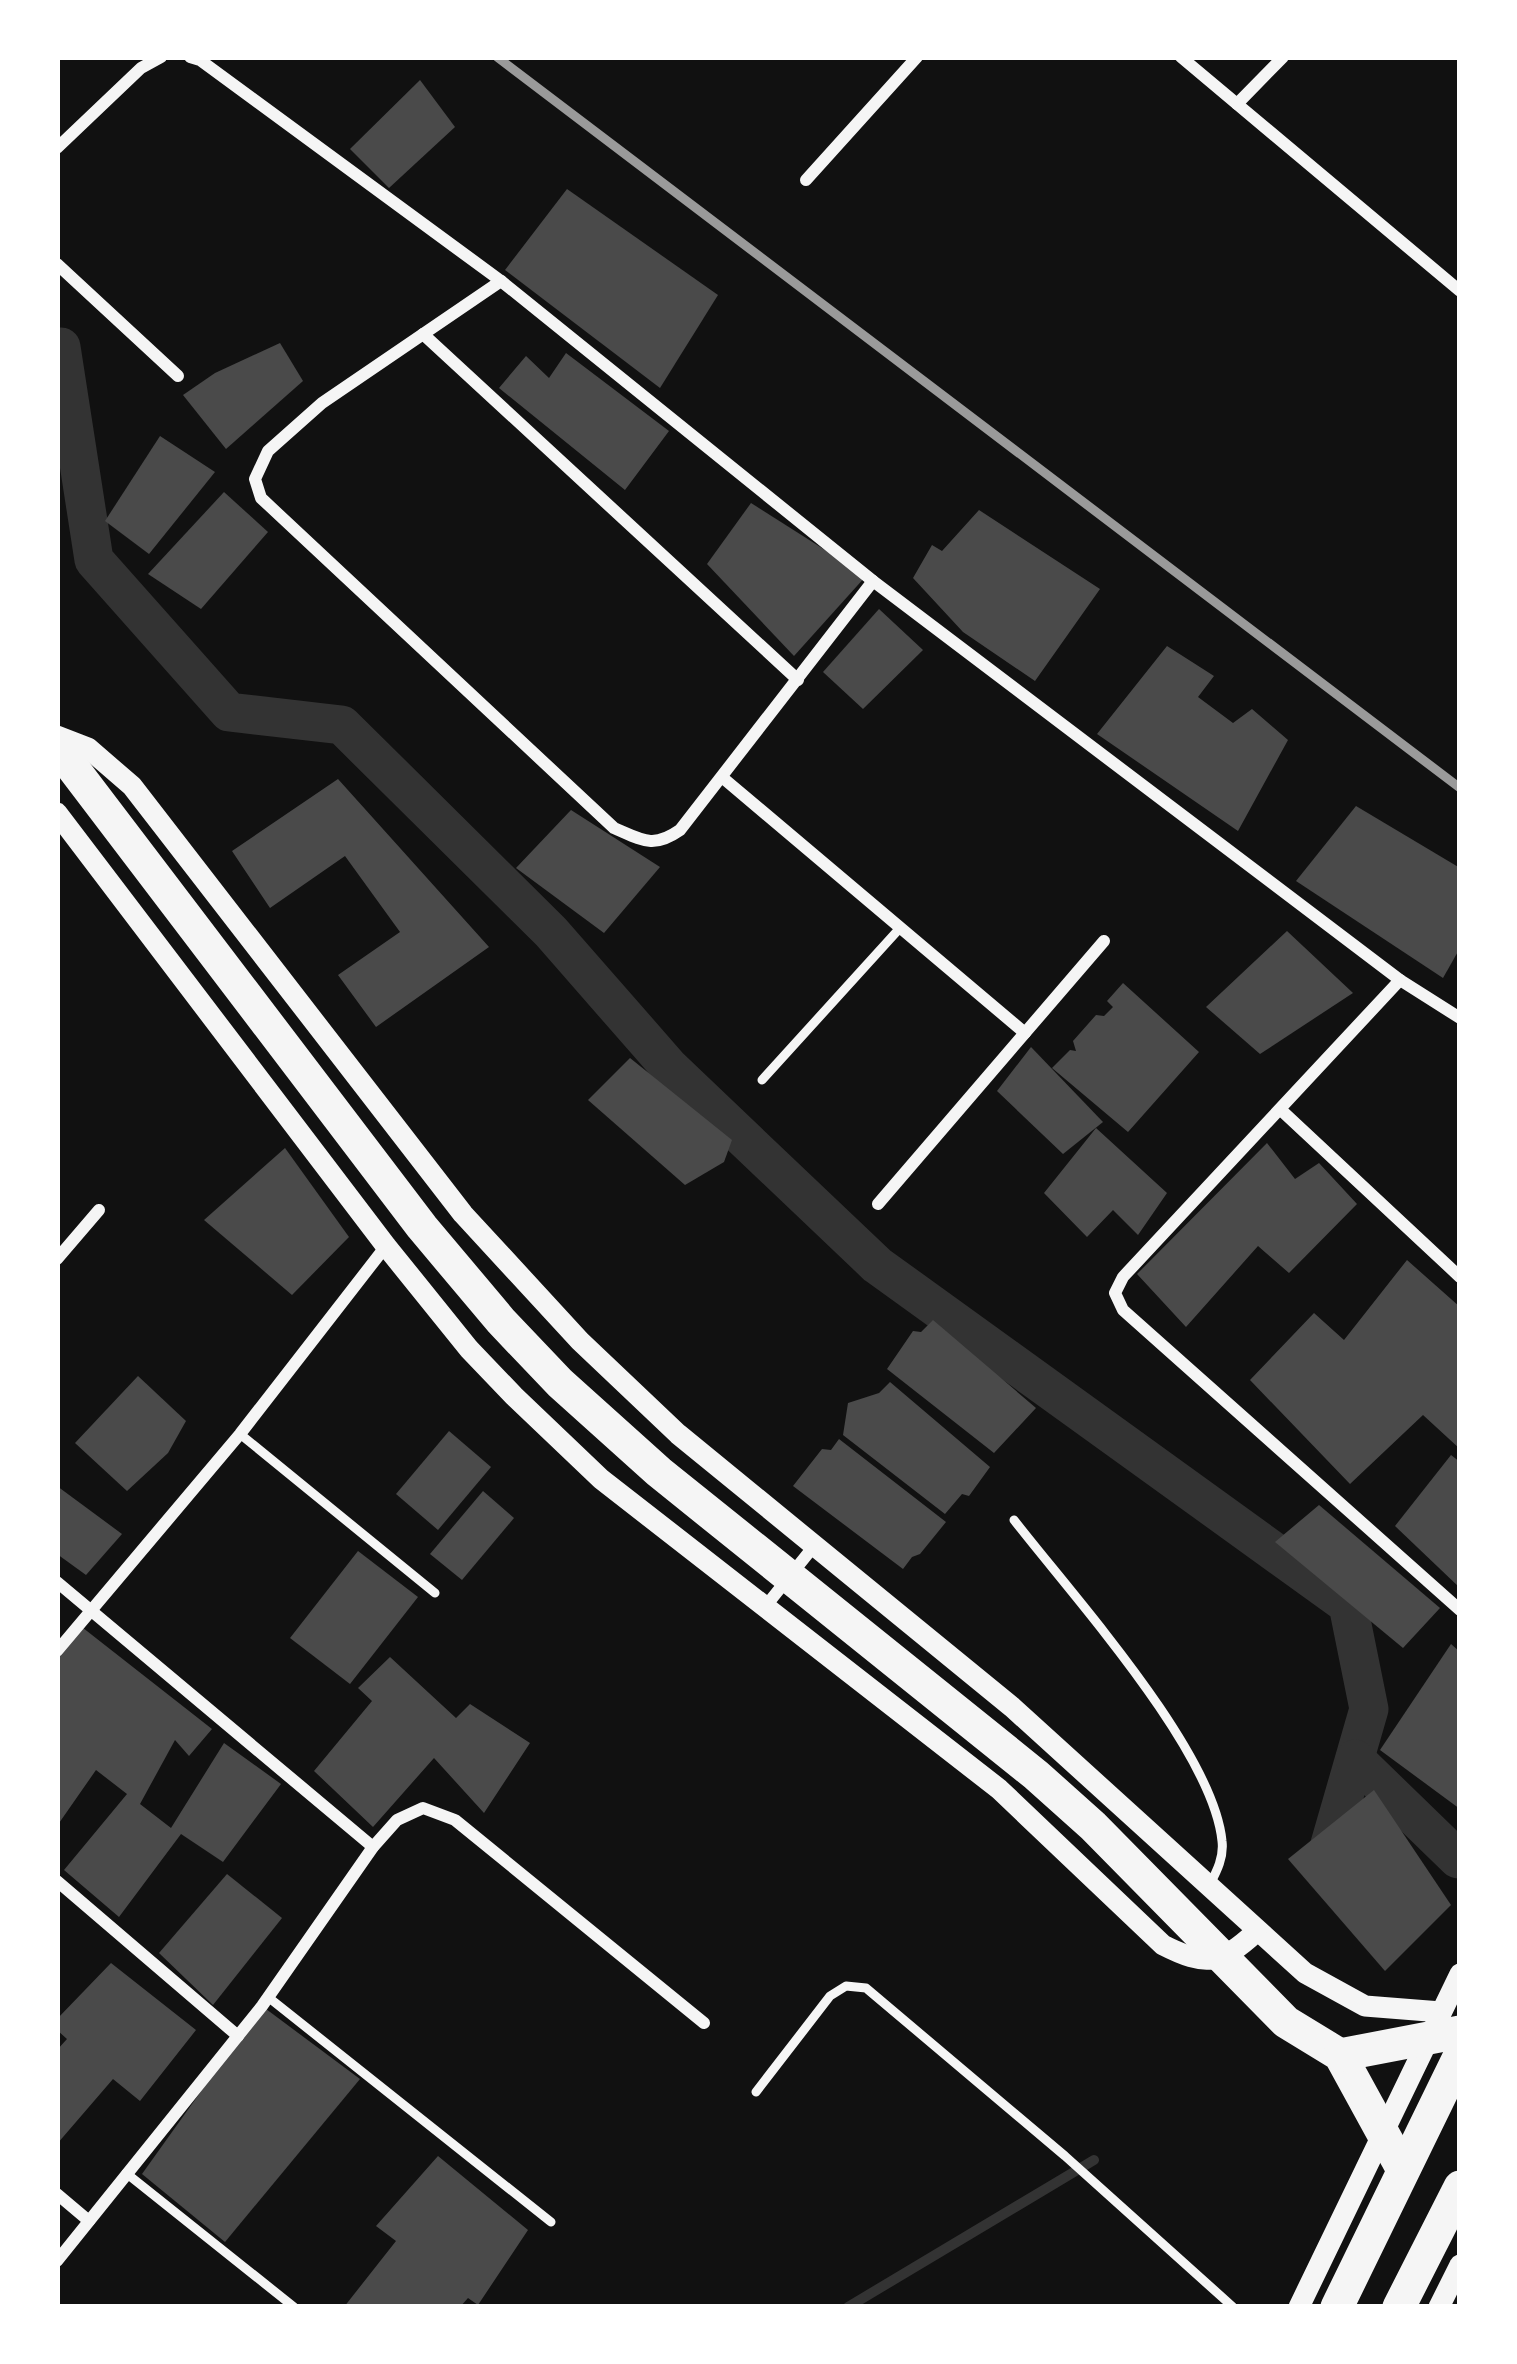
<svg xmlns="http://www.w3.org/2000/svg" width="1517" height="2364" viewBox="0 0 1517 2364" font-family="'Times New Roman',serif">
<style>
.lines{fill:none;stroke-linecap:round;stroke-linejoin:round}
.stream{stroke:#333;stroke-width:10}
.canal{stroke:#333;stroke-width:39}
.building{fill:#4a4a4a}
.service{stroke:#f5f5f5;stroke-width:9}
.minor{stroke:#f5f5f5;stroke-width:12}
.tertiary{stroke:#f5f5f5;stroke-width:21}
.trunk{stroke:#f5f5f5;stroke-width:33}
.rail{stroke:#9a9a9a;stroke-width:9}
</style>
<rect width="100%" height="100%" fill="#111"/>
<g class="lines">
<!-- stream -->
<path class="stream" d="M848,2307L1094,2160"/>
<!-- canal -->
<g class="canal">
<path d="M61,347L94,560L229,712L342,725L551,932L670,1068L877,1265L1348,1605L1369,1709L1326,1858"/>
<path d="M1355,1759L1458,1859"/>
</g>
</g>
<!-- building -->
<g class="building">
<path d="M420,80L455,127L389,188L350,149Z"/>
<path d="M567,189L718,295L660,388L505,270Z"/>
<path d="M280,343L303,381L226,449L183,395L215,373Z"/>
<path d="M566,353L669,431L625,490L499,388L526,356L549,378Z"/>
<path d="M160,436L215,472L149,554L105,521Z"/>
<path d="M224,492L268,532L201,609L148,574Z"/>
<path d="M751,503L866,576L794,656L707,564Z"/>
<path d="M979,510L1100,589L1035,681L963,632L913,578L932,545L942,551Z"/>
<path d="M879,609L923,650L863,709L823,672Z"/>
<path d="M1167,646L1214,676L1198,697L1233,723L1252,709L1288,740L1238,831L1097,734Z"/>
<path d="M338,779L489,947L376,1027L338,975L400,932L345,856L270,908L232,851Z"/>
<path d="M1356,806L1460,868V948L1443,978L1296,881Z"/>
<path d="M571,810L660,867L604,933L516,868Z"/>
<path d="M1287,931L1353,993L1260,1054L1206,1007Z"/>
<path d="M1123,983L1199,1052L1128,1132L1052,1068L1070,1050L1076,1051L1073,1041L1096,1015L1104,1016L1113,1007L1107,1001Z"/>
<path d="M1031,1047L1103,1122L1063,1154L997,1091Z"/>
<path d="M630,1058L732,1140L724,1162L685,1185L588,1100Z"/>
<path d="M1096,1128L1167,1193L1138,1235L1113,1210L1087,1237L1044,1193Z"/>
<path d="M1267,1143L1295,1179L1319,1163L1357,1204L1289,1273L1258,1246L1186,1327L1137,1274Z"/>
<path d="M285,1148L349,1237L292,1295L204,1220Z"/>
<path d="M1407,1260L1460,1307V1449L1423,1415L1350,1484L1250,1380L1314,1313L1344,1340Z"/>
<path d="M933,1320L1036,1408L994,1453L887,1369L913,1331L921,1332Z"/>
<path d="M138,1376L186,1421L168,1453L127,1491L75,1443Z"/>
<path d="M890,1382L990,1467L969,1496L962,1494L945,1514L843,1435L848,1403L879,1393Z"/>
<path d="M449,1431L491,1467L438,1530L396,1494Z"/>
<path d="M839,1439L946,1522L920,1554L912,1557L903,1569L793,1486L822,1449L831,1450Z"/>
<path d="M1451,1455L1460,1462V1588L1395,1526Z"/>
<path d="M57,1486L122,1534L86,1575L57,1554Z"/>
<path d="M483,1491L514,1518L462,1580L430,1554Z"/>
<path d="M1319,1505L1440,1608L1403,1648L1275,1542Z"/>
<path d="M358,1551L418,1597L350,1684L290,1638Z"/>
<path d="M78,1624L212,1729L189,1756L175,1740L140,1804L171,1828L224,1743L281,1784L223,1862L181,1834L119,1917L64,1870L127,1794L96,1770L57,1826V1657Z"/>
<path d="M1451,1644L1460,1652V1809L1380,1750Z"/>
<path d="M390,1657L456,1718L470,1704L530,1743L484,1813L434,1758L373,1827L314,1771L372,1701L358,1688Z"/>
<path d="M1374,1790L1451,1905L1385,1971L1288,1859Z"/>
<path d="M227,1874L282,1918L213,2005L159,1953Z"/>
<path d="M111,1963L196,2030L140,2101L113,2079L57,2144V2050L67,2039L57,2030V2019Z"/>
<path d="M262,2006L360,2079L225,2242L142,2174Z"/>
<path d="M438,2156L528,2230L478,2305L468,2298L460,2307H344L396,2241L376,2226Z"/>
</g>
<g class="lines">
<!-- service -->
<g class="service">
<path d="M762,1080L900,928"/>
<path d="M240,1434L435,1593"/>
<path d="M1014,1520C1072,1595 1213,1750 1222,1841C1224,1857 1217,1871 1210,1884"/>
<path d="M268,1997L551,2222"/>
<path d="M756,2092L830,1996L846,1986L866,1988L1065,2156L1233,2307"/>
<path d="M126,2173L294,2307"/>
</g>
<!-- minor -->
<g class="minor">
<path d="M190,57L200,60L501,281L873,581L1400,980L1460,1018"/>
<path d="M1181,57L1460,291"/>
<path d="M1237,104L1283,57"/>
<path d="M57,148L141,68L161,57"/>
<path d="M806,180L917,57"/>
<path d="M57,264L178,376"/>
<path d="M501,281L322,403L268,451L255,479L261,498L614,828C642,840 653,849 680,830L873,581"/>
<path d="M423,334L798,680"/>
<path d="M723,778L1025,1033"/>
<path d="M1400,980L1123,1277L1115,1293L1123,1310L1460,1610"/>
<path d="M1281,1110L1460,1277"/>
<path d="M878,1204L1104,941"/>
<path d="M57,1259L99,1210"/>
<path d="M57,1582L373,1847"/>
<path d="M765,1607L814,1546"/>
<path d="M57,1651L240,1434L386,1246"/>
<path d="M57,1881L238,2036"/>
<path d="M57,2194L89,2221"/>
<path d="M57,2261L262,2006L373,1847L397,1820L423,1808L455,1820L704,2023"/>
</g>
<!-- tertiary -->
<g class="tertiary">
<path d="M57,736L88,748L132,786L463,1214L580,1341L678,1434L1012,1707L1305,1973L1365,2006L1441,2012"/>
<path d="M57,813L386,1246L469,1349L514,1396L601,1479L999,1789L1163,1945C1206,1967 1221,1964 1256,1932"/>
<path d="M1299,2307L1460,1974"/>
<path d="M1439,2307L1460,2265"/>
</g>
<!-- trunk -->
<g class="trunk">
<path d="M57,747L422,1227L501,1321L560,1383L659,1472L1036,1775L1093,1826L1286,2022L1340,2055L1403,2170"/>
<path d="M1340,2055L1460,2032"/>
<path d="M1337,2307L1460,2055"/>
<path d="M1399,2307L1460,2187"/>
</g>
<!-- rail -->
<path class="rail" d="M497,57L1460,788"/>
</g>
<!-- border -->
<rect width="1517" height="2364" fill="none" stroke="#ffffff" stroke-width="120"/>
</svg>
